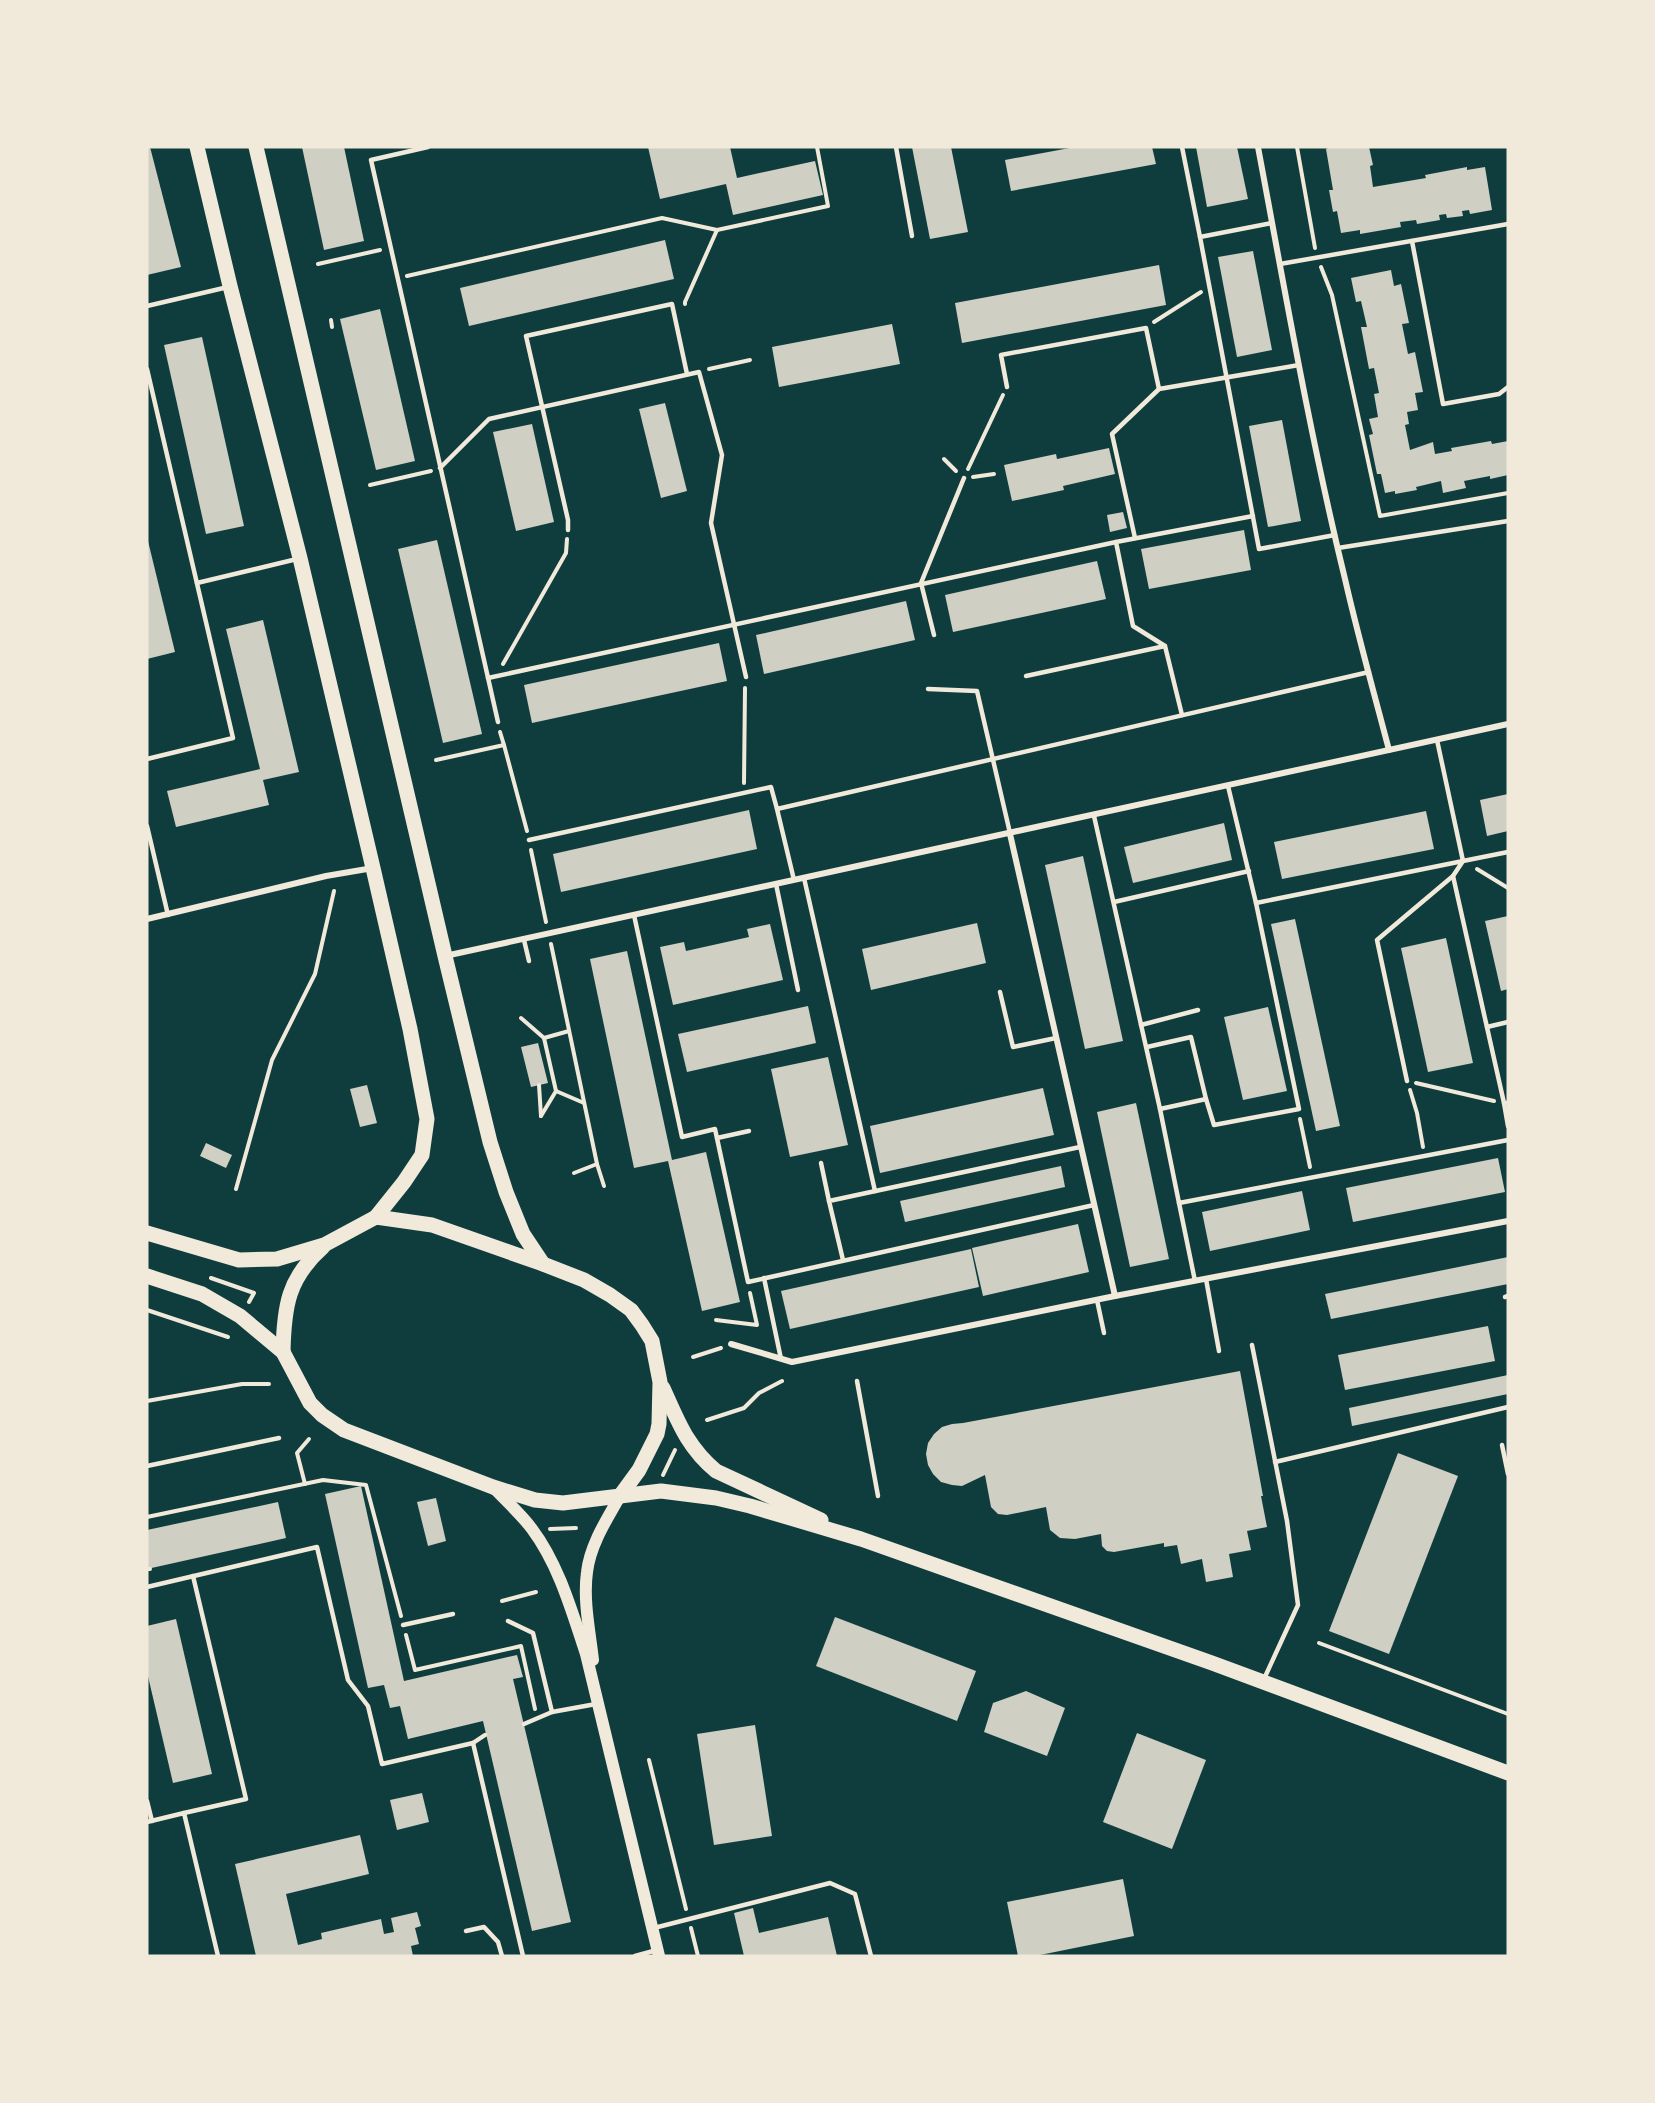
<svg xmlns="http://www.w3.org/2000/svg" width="1655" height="2103" viewBox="0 0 1655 2103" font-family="'Fira Sans Condensed',sans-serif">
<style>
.building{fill:#cfcfc3}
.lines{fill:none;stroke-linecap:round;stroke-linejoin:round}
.path{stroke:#f1e9da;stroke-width:4}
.service{stroke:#f1e9da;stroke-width:4.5}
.minor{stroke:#f1e9da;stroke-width:6}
.secondary{stroke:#f1e9da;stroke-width:12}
.primary{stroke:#f1e9da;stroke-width:15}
</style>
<rect width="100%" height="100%" fill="#0f3d3e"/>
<!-- building -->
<g class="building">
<path d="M147,147H150L181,267L147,275Z"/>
<path d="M302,147H344L364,241L324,250Z"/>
<path d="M648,147H730L737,178L815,161L823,195L733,215L726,184L660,199Z"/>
<path d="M912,147H951L968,232L930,239Z"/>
<path d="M1075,147H1152L1156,164L1011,191L1005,160Z"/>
<path d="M1196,147H1237L1248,199L1207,207Z"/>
<path d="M1330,147H1369L1373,165L1370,166L1373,187L1426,178L1425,175L1467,167V170L1485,167L1492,210L1470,214L1469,210L1462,211L1463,216L1447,218L1446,214L1439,215L1440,220L1417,224L1416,220L1400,222L1401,227L1360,234V230L1341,233L1337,211L1333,212L1329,190H1333L1326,149Z"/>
<path d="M665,240L674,279L469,326L460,288Z"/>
<path d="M1253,251L1272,350L1237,357L1218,257Z"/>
<path d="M1159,265L1166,305L962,343L955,303Z"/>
<path d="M1391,270L1394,286L1401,284L1409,323L1402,324L1408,354L1415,352L1423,392L1415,393L1418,410L1407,412L1409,424L1405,425L1410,450L1433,442L1435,454L1452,451L1451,448L1491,441L1492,444L1508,441V475L1490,479V476L1464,481L1466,488L1443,493L1441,481L1416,487L1417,490L1395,494V491L1385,493L1381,474H1377L1369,435L1373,434L1369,419L1378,417L1374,394L1379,393L1374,368L1369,369L1361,327H1367L1361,301L1356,302L1351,278Z"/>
<path d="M380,309L415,461L376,470L340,319Z"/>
<path d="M892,324L900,364L779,387L772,347Z"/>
<path d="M202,337L244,526L206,534L164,345Z"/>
<path d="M665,403L687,491L661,498L639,409Z"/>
<path d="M1282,420L1301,521L1268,527L1249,426Z"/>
<path d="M532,424L554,522L516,531L493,432Z"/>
<path d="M1109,448L1115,474L1063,486L1064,490L1012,501L1004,465L1056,454L1057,459Z"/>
<path d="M1123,512L1127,528L1110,532L1107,515Z"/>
<path d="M1244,530L1251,570L1149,589L1141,549Z"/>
<path d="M147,537L175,652L147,659Z"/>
<path d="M437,540L482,734L443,743L398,549Z"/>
<path d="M1097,561L1106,599L953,632L945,595Z"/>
<path d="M906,601L915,640L764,674L756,635Z"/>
<path d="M263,620L299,772L263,780L269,805L176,827L167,791L260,769L226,629Z"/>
<path d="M719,643L727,681L532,723L524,685Z"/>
<path d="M1508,794V831L1487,836L1480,800Z"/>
<path d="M749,810L757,849L561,892L553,854Z"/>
<path d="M1426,811L1434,849L1282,879L1274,842Z"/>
<path d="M1224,823L1232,860L1133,883L1124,847Z"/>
<path d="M1083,856L1123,1041L1085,1049L1045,865Z"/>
<path d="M1508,916V989L1501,991L1485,921Z"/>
<path d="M1295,919L1340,1126L1316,1131L1271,924Z"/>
<path d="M977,923L986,963L871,990L862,949Z"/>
<path d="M770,924L783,980L673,1005L660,947L684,942L686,951L749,937L747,929Z"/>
<path d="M1446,938L1473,1063L1428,1072L1401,948Z"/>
<path d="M627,951L672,1160L706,1152L740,1302L702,1311L668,1161L634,1168L590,959Z"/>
<path d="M808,1006L816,1043L687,1072L678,1034Z"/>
<path d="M1268,1007L1287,1091L1243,1100L1224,1017Z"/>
<path d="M538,1043L548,1083L531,1087L521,1047Z"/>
<path d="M828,1057L848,1145L790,1157L771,1069Z"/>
<path d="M367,1085L377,1123L360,1127L350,1089Z"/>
<path d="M1043,1088L1054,1135L880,1173L870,1126Z"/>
<path d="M1136,1103L1169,1259L1130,1267L1097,1112Z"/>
<path d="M206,1143L232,1155L226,1168L200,1156Z"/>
<path d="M1498,1158L1505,1192L1353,1222L1346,1188Z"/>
<path d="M1061,1166L1065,1187L905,1222L900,1201Z"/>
<path d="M1302,1191L1310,1230L1210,1251L1202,1212Z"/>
<path d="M1078,1224L1089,1272L983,1296L972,1248Z"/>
<path d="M971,1249L979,1287L790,1329L781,1291Z"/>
<path d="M1508,1257V1284L1331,1319L1325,1294Z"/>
<path d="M1488,1326L1495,1361L1345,1390L1338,1355Z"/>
<path d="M1240,1371L1263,1496H1261L1267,1527L1247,1531L1251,1550L1229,1554L1233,1577L1206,1582L1202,1559L1181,1564L1177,1545L1164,1547V1543L1114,1552L1107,1551L1102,1546L1101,1534L1075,1539L1060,1538L1050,1530L1046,1507L1007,1515L998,1514L991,1507L985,1475L962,1486L952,1485L941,1482L933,1474L928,1465L926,1454L928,1443L934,1434L942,1427L952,1424L963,1423Z"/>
<path d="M1508,1375V1394L1352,1426L1349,1408Z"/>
<path d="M1398,1453L1458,1476L1389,1654L1329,1631Z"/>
<path d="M361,1486L404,1681L517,1655L523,1677L513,1679L571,1922L532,1931L483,1721L408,1739L400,1706L390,1708L384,1685L368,1688L325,1494Z"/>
<path d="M436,1498L446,1541L428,1546L417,1502Z"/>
<path d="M278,1502L286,1538L147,1569V1530Z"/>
<path d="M835,1617L976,1671L957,1721L816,1666Z"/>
<path d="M176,1619L212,1774L173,1783L147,1672V1626Z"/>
<path d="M1026,1691L1065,1708L1047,1756L984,1732L993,1703Z"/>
<path d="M755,1725L772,1836L714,1845L697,1734Z"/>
<path d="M1137,1733L1206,1760L1172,1849L1103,1822Z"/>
<path d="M422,1793L429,1822L397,1830L390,1800Z"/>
<path d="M360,1835L369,1874L286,1894L298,1945L322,1939L321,1933L381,1919L384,1934L394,1932L391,1918L417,1912L421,1926L415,1928L419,1944L411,1946L413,1956H256L235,1864Z"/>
<path d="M1123,1879L1134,1936L1035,1956H1018L1007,1902Z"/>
<path d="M753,1908L759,1933L828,1917L837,1956H744L734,1913Z"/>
</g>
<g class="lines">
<!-- path -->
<g class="path">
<path d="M1297,147L1315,248"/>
<path d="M318,264L380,250"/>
<path d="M1321,267L1332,295L1380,516L1508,493"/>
<path d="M407,276L662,218L717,230"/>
<path d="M685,304V302L717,230L828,206L817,147"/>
<path d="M331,320L332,327"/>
<path d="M1154,322L1201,292"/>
<path d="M709,369L750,360"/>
<path d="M944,459L956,471"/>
<path d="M968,469L1003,395"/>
<path d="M973,477L994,474"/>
<path d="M370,485L431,471"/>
<path d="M503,664L566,553L567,539"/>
<path d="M504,745L527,831"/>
<path d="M436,760L504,745L500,732"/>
<path d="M744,783L745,688"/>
<path d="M531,850L546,922"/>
<path d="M1477,869L1508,888"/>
<path d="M551,944L597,1164L604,1186"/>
<path d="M521,1018L544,1038L556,1091L541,1116"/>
<path d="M544,1038L569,1031"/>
<path d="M1416,1083L1494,1101"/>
<path d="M539,1085L541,1116"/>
<path d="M1410,1090L1417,1113L1423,1147"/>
<path d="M556,1091L584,1103"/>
<path d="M1300,1119L1310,1167"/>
<path d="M574,1173L597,1164"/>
<path d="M236,1189L272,1060L315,974L334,891"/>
<path d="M211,1278L254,1293L249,1302"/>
<path d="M147,1310L228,1337"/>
<path d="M716,1320L757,1325L750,1293"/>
<path d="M693,1357L721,1348"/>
<path d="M147,1401L242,1384H269"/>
<path d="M707,1420L744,1408L759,1393L782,1381"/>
<path d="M663,1475L675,1450"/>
<path d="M305,1484L297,1453L309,1439"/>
<path d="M147,1517L323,1480L366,1485L401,1616"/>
<path d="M550,1529L576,1528"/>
<path d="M147,1569H150"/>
<path d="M502,1601L536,1592"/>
<path d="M406,1635L415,1670L521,1646L535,1709"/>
<path d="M1319,1643L1508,1714"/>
<path d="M649,1760L686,1909"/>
<path d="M691,1928L698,1956"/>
</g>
<!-- service -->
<g class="service">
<path d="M428,147L371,160L498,722"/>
<path d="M896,147L912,236"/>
<path d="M1182,147L1200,237"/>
<path d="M1272,223L1200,237L1259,549L1335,535"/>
<path d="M1412,241L1443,404L1499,394L1508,387"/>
<path d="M1280,264L1508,224"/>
<path d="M147,306L228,287"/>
<path d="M147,369L233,738L147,759"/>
<path d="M1007,387L1001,355L1146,328L1159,389L1299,365"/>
<path d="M440,468L489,419L699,372L722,455L711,523L746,677"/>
<path d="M568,530V520L526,336L672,304L687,374"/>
<path d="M1135,538L1112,434L1159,389"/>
<path d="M1338,548L1508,521"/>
<path d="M197,583L297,559"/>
<path d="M934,635L921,583L964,478"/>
<path d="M1026,676L1165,646"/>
<path d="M488,678L1116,542"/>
<path d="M928,689L977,691L1010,833"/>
<path d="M1182,715L1165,646L1133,626L1116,542L1253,516"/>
<path d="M1437,740L1463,861L1508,852"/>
<path d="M1228,786L1256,903L1463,861L1453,876L1504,1103"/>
<path d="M777,809L794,880"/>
<path d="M1094,816L1160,1109L1179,1203L1508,1140"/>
<path d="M147,826L168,915"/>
<path d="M529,840L771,787L777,809L1369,672"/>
<path d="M804,878L875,1191"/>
<path d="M776,884L798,990"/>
<path d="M1114,902L1249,871"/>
<path d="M634,915L682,1137L715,1129L748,1282L1094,1205"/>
<path d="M524,940L529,961"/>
<path d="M1000,992L1013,1047L1056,1038"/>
<path d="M1141,1025L1198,1010"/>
<path d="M1487,1027L1508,1022"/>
<path d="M1147,1047L1191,1037L1206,1099"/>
<path d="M1407,1081L1377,940L1453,876"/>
<path d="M1508,1103H1504L1508,1126"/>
<path d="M1160,1109L1206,1099L1214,1125L1299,1109L1256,903"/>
<path d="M717,1138L749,1131"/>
<path d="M821,1163L829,1201"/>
<path d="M1179,1203L1195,1281"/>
<path d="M843,1260L829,1201L1080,1147"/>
<path d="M764,1278L781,1359"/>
<path d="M1206,1279L1219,1351"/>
<path d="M1505,1297L1508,1296"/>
<path d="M1097,1300L1104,1333"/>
<path d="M1252,1345L1287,1521L1298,1605L1264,1679"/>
<path d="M857,1381L878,1496"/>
<path d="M1502,1445L1508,1474"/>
<path d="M1275,1462L1508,1407"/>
<path d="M147,1466L279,1438"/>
<path d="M147,1587L317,1547L348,1680L368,1706L382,1764L473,1743L485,1735"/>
<path d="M508,1621L533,1633L552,1712"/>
<path d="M403,1625L453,1614"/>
<path d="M524,1724L552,1712L596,1704"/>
<path d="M473,1743L523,1956"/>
<path d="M147,1801L152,1821"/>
<path d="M184,1813L246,1799L193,1576"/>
<path d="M147,1822L184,1813L218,1956"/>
<path d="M654,1928L830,1883L855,1894L871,1956"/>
<path d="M466,1931L484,1927L498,1942L502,1956"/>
<path d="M635,1956L657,1950"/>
</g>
<!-- minor -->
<g class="minor">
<path d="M1258,147C1285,291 1310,436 1345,579C1358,636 1374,693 1389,750"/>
<path d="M1010,834L1115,1296"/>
<path d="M147,919L326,876L373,868"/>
<path d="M445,956L1508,724"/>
<path d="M731,1344L792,1362L1115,1296L1508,1221"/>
</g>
<!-- secondary -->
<g class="secondary">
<path d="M494,1488C506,1501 521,1514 532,1529C559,1565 572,1612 586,1654L659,1956"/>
<path d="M593,1660C590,1632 583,1601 587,1572C590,1545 607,1519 620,1496"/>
</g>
<!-- primary -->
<g class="primary">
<path d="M197,147L230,286L300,558L373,868L410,1029L427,1119L422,1155L404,1182L376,1217"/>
<path d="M256,147L445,956L490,1142L506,1192L523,1234L543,1264"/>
<path d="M147,1233L239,1260L277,1259L324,1245L376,1217L432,1225L543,1264L584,1280L610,1295L631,1310L642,1325L652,1341L660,1382L659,1424L657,1434L639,1470L620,1496"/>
<path d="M147,1276L202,1294L240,1316L283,1352L310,1403L322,1415L344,1430L493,1487L535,1500L563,1503L661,1491L716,1498L750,1506L861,1539L1212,1663L1508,1773"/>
<path d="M283,1352C284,1306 288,1278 323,1247"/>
<path d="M663,1388C678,1421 687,1447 716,1471L821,1520"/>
</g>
</g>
<!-- border -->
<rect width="1655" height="2103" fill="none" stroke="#f1e9da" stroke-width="297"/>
</svg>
